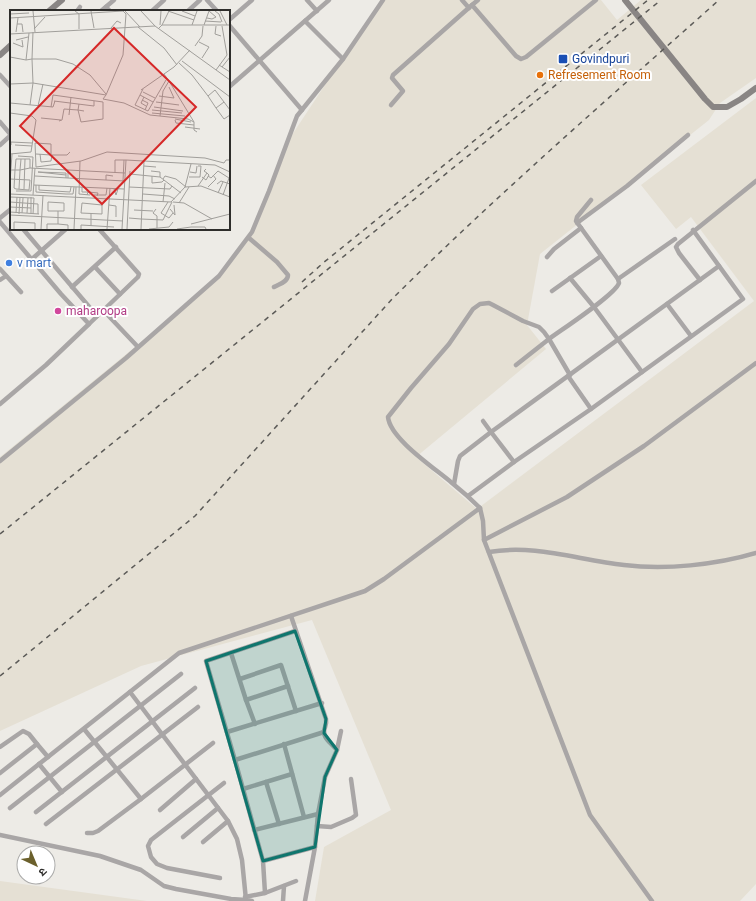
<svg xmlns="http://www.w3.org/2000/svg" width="756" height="901" viewBox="0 0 756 901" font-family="Roboto,'Noto Sans Devanagari',sans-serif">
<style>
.built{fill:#e5e0d4}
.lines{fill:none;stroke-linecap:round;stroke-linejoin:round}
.street{stroke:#a9a6a6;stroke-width:4.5}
.secondary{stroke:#898584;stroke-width:6}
.rail{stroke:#5c5b58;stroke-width:1.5;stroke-dasharray:5 5;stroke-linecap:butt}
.marked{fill:#0f766e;fill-opacity:0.2;stroke:#0f766e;stroke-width:3;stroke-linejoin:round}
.transit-dot{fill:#1a4fb4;stroke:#fff;stroke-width:1.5}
.food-dot{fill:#e8710a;stroke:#fff;stroke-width:1.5}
.shop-dot{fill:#3f7fe0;stroke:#fff;stroke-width:1.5}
.hotel-dot{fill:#d1479c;stroke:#fff;stroke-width:1.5}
.labels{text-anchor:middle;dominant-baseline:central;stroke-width:4;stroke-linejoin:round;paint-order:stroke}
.transit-label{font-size:12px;fill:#164399;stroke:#fff;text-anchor:start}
.food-label{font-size:12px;fill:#c56008;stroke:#fff;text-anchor:start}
.shop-label{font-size:12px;fill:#366cbe;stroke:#fff;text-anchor:start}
.hotel-label{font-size:12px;fill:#b23c85;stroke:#fff;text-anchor:start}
.inset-road{fill:none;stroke:#a19f9b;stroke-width:1}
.view{fill:#d62828;fill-opacity:0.15;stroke:#d62828;stroke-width:2}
.inset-edge{fill:none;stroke:#2e2d2b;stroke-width:2}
</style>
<rect width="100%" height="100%" fill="#edebe6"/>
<!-- built -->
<g class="built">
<path d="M381,0H601L617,20L641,0H756V78L720,103L709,120L540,254L527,325L546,349L416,457L477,509L754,301L691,217L676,229L641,185L756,98V884L740,901H315L324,847L391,810L312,620L141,666L0,731V457L211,285L252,229L286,144Z"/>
<path d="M0,881L147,901H0Z"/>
</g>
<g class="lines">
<!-- street -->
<g class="street">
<path d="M207,0L217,11"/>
<path d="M307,0L317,11"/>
<path d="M462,0L469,8"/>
<path d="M478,0L472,5L516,56L521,59L526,57L596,0"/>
<path d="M106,7L110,11"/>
<path d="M77,11L80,7"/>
<path d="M101,11L114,0"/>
<path d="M152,11L164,0"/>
<path d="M188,11L200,0"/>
<path d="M229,20L252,0"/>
<path d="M305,21L343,59"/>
<path d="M229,25L302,110"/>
<path d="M0,75L11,87"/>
<path d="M229,87L329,0"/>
<path d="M391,105L403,91L392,78L393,75L472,5"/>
<path d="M0,122L11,135"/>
<path d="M0,145L11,135"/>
<path d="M0,218L11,209"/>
<path d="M0,222L61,294L89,324L46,365L0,404"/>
<path d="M577,223L627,186L688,135"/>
<path d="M23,229L97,316"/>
<path d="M249,238L277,262L288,275C288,282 279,284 274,287"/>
<path d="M547,257L554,249L581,228"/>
<path d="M32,259L66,229"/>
<path d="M95,267L120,294"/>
<path d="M0,269L21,292"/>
<path d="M570,278L594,307L642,372"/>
<path d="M618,279L675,239"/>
<path d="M0,280L6,276"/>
<path d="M700,280L679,253L676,247L678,244L756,181"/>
<path d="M72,287L116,247"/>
<path d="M552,291L601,256"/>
<path d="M667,304L691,336"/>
<path d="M103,310L138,347"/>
<path d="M89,324L138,277L139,274L99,229"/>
<path d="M570,375L549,339C561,330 615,295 619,283L618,279L576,221L577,217L591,200"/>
<path d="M568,376L591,409"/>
<path d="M0,461L126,358L219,276L252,232L269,191L297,116L343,59L383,0"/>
<path d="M514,462L491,432L719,266"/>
<path d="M454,484L458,461L460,456L491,432L483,421"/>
<path d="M468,496L514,462L591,409L743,299L693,230"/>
<path d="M480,508C471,499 462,491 452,483C436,469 390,439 388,417L411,388L449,344L473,309L480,304L489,303L493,305L523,321L539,327L544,332L549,339L516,365"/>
<path d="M489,552C535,544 578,560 624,565C665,570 716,565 756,553"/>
<path d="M291,616L326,719C327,724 325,726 324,731C323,738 333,745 337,750"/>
<path d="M231,653L246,700L288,686"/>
<path d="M240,679L281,665L296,711"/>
<path d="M130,692L228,821L237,839L242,860L246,900L252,901"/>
<path d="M246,700L255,724"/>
<path d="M84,729L141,799"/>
<path d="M227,732L322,703"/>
<path d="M284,744L304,817"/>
<path d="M0,747L23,731L29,734L37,744"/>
<path d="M235,760L324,732"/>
<path d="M39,764L62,792"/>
<path d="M0,773L37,744L48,757"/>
<path d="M266,782L279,824"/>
<path d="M243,789L292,774"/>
<path d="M0,795L179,653L365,591L384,579L480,508L483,521L484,540"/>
<path d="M10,808L181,674"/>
<path d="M160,810L196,779"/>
<path d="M36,812L195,688"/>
<path d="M46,824L198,707"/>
<path d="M317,826L331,827L352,818L356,815L351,779"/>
<path d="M254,830L318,814"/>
<path d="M87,833H93L98,831L141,799L213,743"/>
<path d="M0,835L100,856L141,870L164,886L176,889L231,899L246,900"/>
<path d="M183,837L218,808"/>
<path d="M203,842L228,821"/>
<path d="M263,861L315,847"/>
<path d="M220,878L167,868L157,864L151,857L148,846L151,840L224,783"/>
<path d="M265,893L263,861L235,760L206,661L295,631"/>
<path d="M245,897L265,893L296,881"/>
<path d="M283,901L284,886"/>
<path d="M305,901L315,847L318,814L325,777L337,750L341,731"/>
<path d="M652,901L590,815L484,540L567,497L644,446L756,363"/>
</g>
<!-- secondary -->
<g class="secondary">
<path d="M625,0L705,99L713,107H727L741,99L756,88"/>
<path d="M49,11L62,0"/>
<path d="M0,55L11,45"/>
</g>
<!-- rail -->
<g class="rail">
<path d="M302,282L323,263L648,0"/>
<path d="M0,534L661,0"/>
<path d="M0,676L195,516L393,298C498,194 609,98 719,0"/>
</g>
</g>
<!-- marked area -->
<path class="marked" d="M295,631L326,719L324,733L337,750L325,777L315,847L263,861L206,661Z"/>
<!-- markers -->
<rect class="transit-dot" x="558" y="54" width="10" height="10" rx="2"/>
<circle class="food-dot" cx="540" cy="75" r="4"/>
<circle class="shop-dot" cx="9" cy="263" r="4"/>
<circle class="hotel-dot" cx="58" cy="311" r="4"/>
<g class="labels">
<!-- transit labels -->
<g class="transit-label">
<text x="572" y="59">Govindpuri</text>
</g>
<!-- food labels -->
<g class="food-label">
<text x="548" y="75">Refresement Room</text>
</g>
<!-- shop labels -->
<g class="shop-label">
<text x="17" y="263">v mart</text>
</g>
<!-- hotel labels -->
<g class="hotel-label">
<text x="66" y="311">maharoopa</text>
</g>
</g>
<!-- overview -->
<g transform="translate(10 10)">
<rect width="220" height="220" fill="#edebe6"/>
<path class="inset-road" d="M23,1L25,22M65,1L69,4V19M81,1L84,18M115,1L130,17M131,1L145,16L220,70M158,1L184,10M172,1L185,6M205,1L209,4L212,12M210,1L217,15M0,4L19,3M0,8L113,1M197,8L202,9L206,7L199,1M195,11L211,12M220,11V25M7,14H12L13,22M150,15L151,1M152,15L159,1M182,15L187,1M194,15L199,1M206,16L205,24L211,26M128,17L154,38L167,55M101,18L107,11L111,13M149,18L152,15H220M24,19L35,7M6,22L8,8M23,22L22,49H46L63,54L80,65L96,84M0,24L145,16M6,30L18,27M189,32L199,37L192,48M3,33L13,37L12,30M185,36L192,26L193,16M0,47L16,50L19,23M16,50L22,49L23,73L20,95M172,51L220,87M169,53L182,65L198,86M209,55L220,62M212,57L220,47M206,60L217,45L212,16M159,71L184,112M0,74L23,73L96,85L113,45L116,4L113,1M131,80L164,57L180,40M133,82L145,88M96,85L93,89L114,93L140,105L178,109L184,112V120L187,122M130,85L143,92M149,86L164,88L159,77M134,87L131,93L136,96M132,90L138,93L135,100M44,91L84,96V91M146,92L169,95M0,93L43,97L45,91M125,95L138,101L156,70M125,95L133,79M28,96L33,74M41,97L43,85L93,92M144,97L173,101M206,98L198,86L205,80L214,92M142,100L172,103M220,100L214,92L206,98L214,109L220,105M74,101L68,100L71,112L93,109V92M0,103L22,106L26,110L21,142L0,144M142,103L175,106M59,105L61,87M150,106L153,81L159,71L154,64M31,108L51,110M165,109L181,112M165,110L166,113L184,115M49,111L52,110L54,99L68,100L69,94M175,117L190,119M1,135V132L22,133M5,135L22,136M26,144L41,145V134L25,133L26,157L71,151L97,142L195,148L214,153L216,150H220M30,144L31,152L41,151L42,145M42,145H57L60,142M11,149H6L5,160H10L11,149H18M18,149H20V158L115,163M70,151L69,184L80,185M134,156L146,157M1,160H5L4,178L6,179M141,161L150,162V167M180,162L186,163L187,156M105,163V150H116M120,164L150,167L171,183M56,165L28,162L55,163H56V168M25,166L58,168V160M142,166V173L152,172L154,170M198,166L201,168L208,161L219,168L213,185M179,167H190L191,156H188M192,167L196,170L199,165L197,163M58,168L115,171M0,169L20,170L19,180L6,179M153,169L155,166L166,169L176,177M96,170V165L103,166M113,171L114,150M0,172L2,144M207,174L211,171L220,174M24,175L114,179M26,175V182L56,184H63L64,177M29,175V180L60,182L61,177M188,176L197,163L194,161L196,159M72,177V182H78L77,185M119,177L160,179L162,176M175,177L181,154M198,177L206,169L203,165M9,179L10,160L20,158M14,179L15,149M104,179L106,185L108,179M6,181H21L23,147L8,146M78,182L88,183L87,186M208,183L213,172M0,184L161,192L175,177L191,176L220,187M133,184L159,186L165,189M23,185L25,158M84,185H96L97,178M0,187L24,188L23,204M0,192L28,194V204M38,192L54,193V201H38ZM153,192L155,173M158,192L151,203L159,208L163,203M163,192L174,193L202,209M72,193L92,195V204L71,203ZM169,193L179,177M99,195L106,196V207M0,197L21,198M146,199L143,203L147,206V218M160,199L165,205L164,195M124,200L143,201M48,201V214L58,215V219M0,202L29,204M6,203L7,187M12,203L13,188M17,203L18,188M9,204L10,187M21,204V187M0,205L113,211M119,208L131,209M131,209L153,210L162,192M181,214L220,204M81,216V203M4,219V212L25,213V219M31,219L33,185M37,219V214H48M64,219L66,177M71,219V215L104,217M97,219L100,178M112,219L116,150L205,155L220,162M117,219L120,161M131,219L134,151M139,219L159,217L163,212M167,219L181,217H195L196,219"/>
<path class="view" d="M104,18L186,97L92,194L10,116Z"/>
<rect width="220" height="220" class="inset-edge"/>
</g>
<!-- north arrow -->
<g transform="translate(36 865) rotate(136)"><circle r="19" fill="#ffffff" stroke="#ababaa"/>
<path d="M0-3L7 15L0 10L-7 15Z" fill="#6b602c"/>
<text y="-6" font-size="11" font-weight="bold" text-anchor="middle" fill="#2e2d2b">उ</text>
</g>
</svg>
